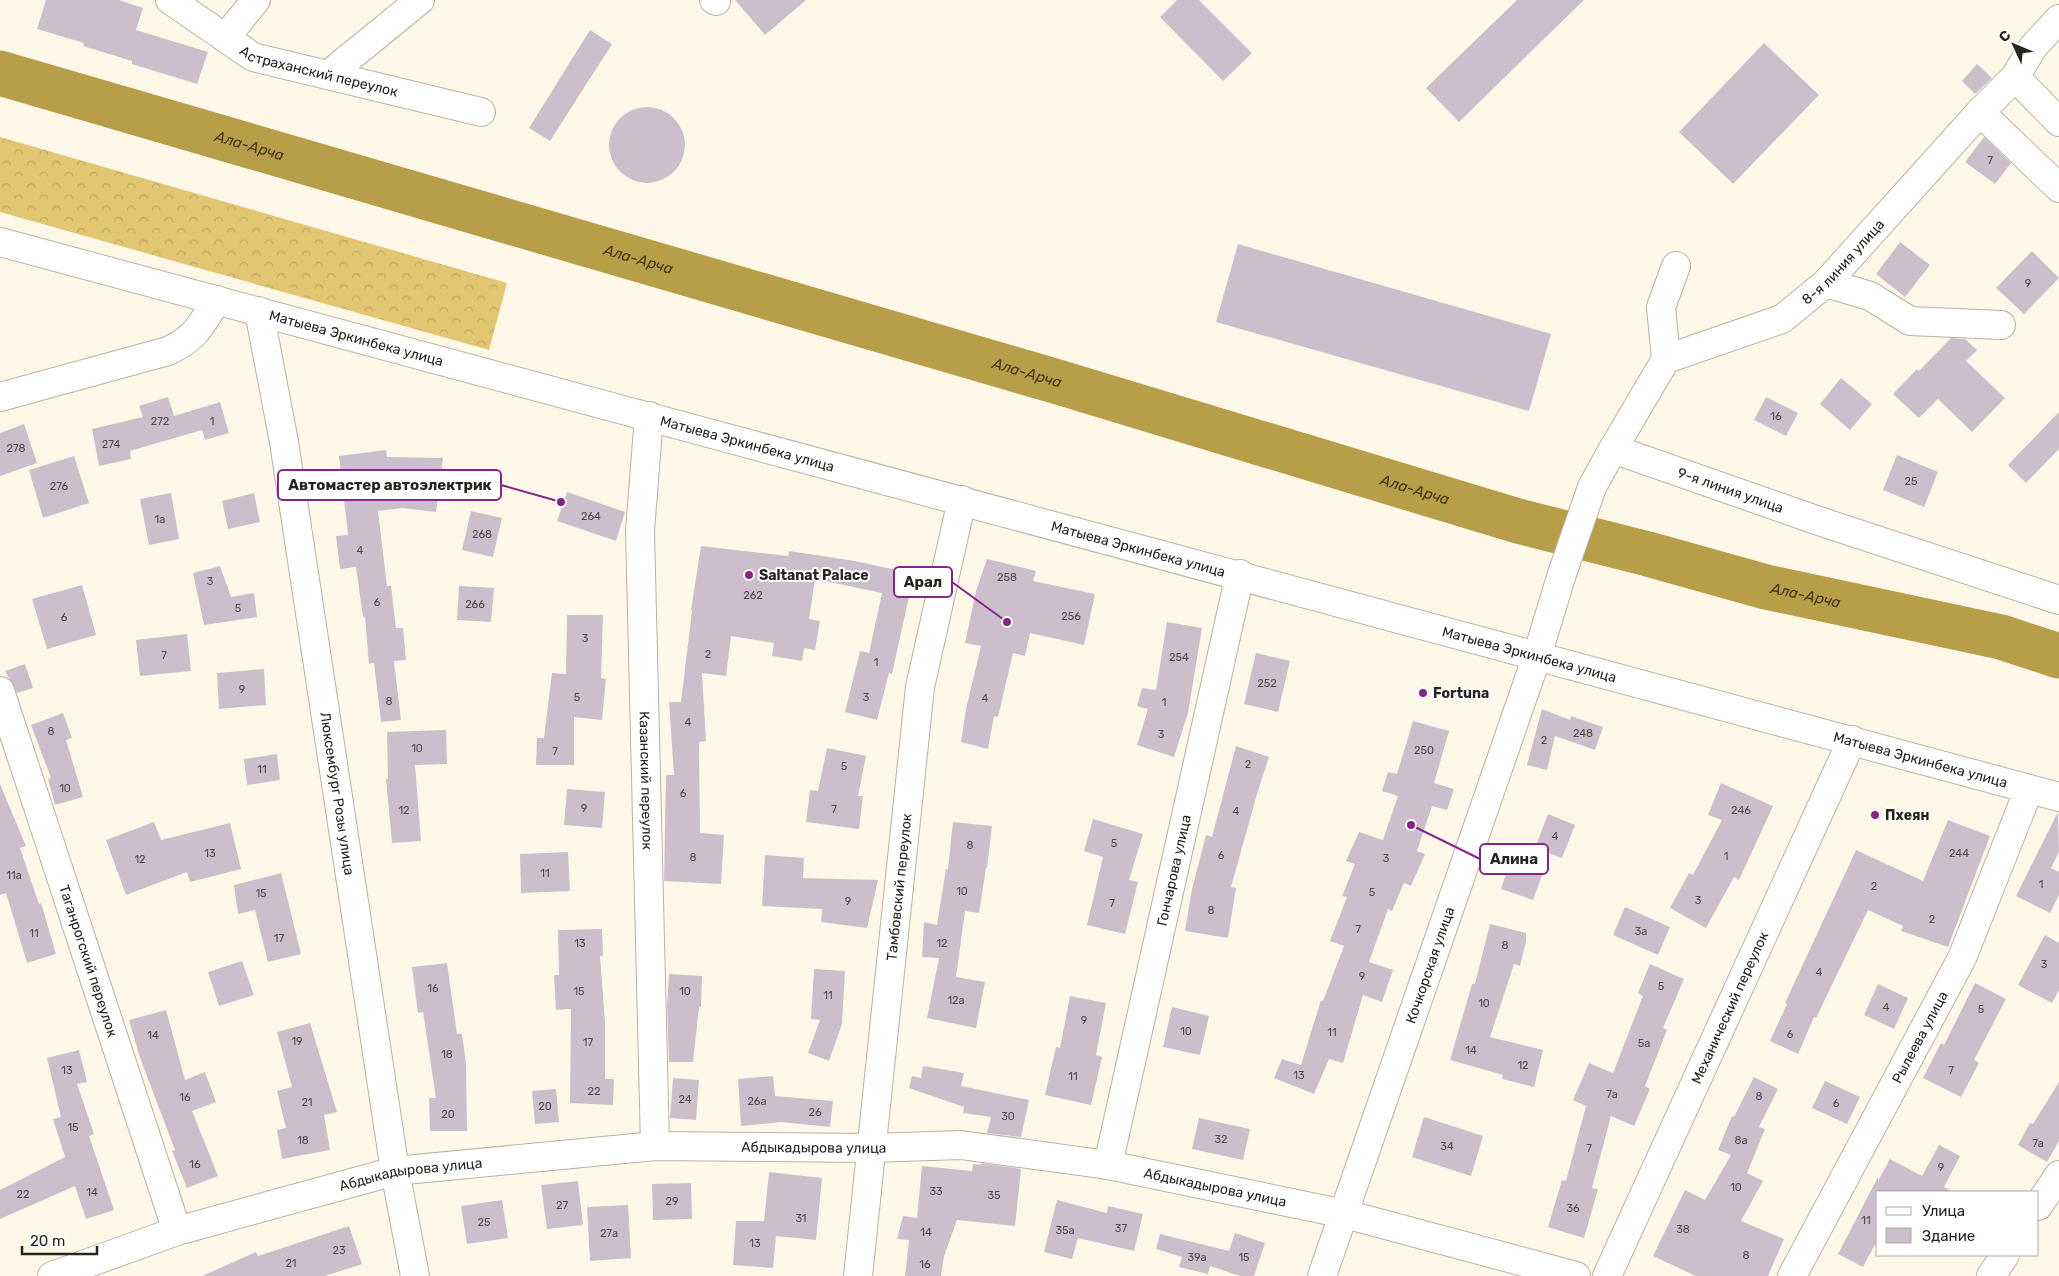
<svg xmlns="http://www.w3.org/2000/svg" width="2059" height="1276" viewBox="0 0 2059 1276" font-family="Rubik,sans-serif">
<style>
.forest{fill:url(#forest-crowns)}
.lines{fill:none;stroke-linecap:round;stroke-linejoin:round}
.river{stroke:#b99e49;stroke-width:45}
.building{fill:#ccbfcb}
.minor-casing{stroke:#b8b2a3;stroke-width:30}
.major-casing{stroke:#b8b2a3;stroke-width:30}
.minor{stroke:#fff;stroke-width:28}
.major{stroke:#fff;stroke-width:28}
.poi-dot{fill:#89238a;stroke:#fff;stroke-width:2}
.labels{text-anchor:middle;dominant-baseline:central;stroke-width:4;stroke-linejoin:round;paint-order:stroke}
.number-label{font-size:11px;fill:#504b4a}
.street-label{font-size:14px;fill:#26241f;stroke:#fff}
.poi-label{font-size:14px;font-weight:bold;fill:#26241f;stroke:#fff;text-anchor:start}
.water-label{font-size:15px;font-style:italic;fill:#423611;stroke:#fff}
.leader{fill:none;stroke:#89238a;stroke-width:2}
.callout-dot{fill:#89238a;stroke:#fff;stroke-width:2}
.callout{fill:#fff;stroke:#89238a;stroke-width:2}
.callout-label{font-size:15px;text-anchor:middle;font-weight:bold;fill:#26241f}
</style>
<defs>
<pattern id="forest-crowns" width="20" height="18" patternUnits="userSpaceOnUse" patternTransform="scale(1.25)"><rect width="20" height="18" fill="#e3c672"/><path d="M2 6a3 3 0 1 1 6 0M12 15a3 3 0 1 1 6 0" fill="none" stroke="#c3aa62"/></pattern>
</defs>
<rect width="100%" height="100%" fill="#fdf8e8"/>
<!-- forest -->
<path class="forest" d="M0,137L507,283L489,350L0,212Z"/>
<g class="lines">
<!-- river -->
<path class="river" id="s1" d="M0,73L1058,382L1518,521L1648,554L1766,587L2001,637L2059,656"/>
</g>
<!-- building -->
<g class="building">
<path d="M46,0H119L143,8L136,30L208,52L197,84L132,64V61L83,46L84,43L37,29Z"/>
<path d="M735,0H806L765,35Z"/>
<path d="M1177,0H1199L1252,53L1223,81L1160,17Z"/>
<path d="M1517,0H1584L1459,122L1426,88Z"/>
<path d="M590,30L612,44L550,141L529,128Z"/>
<path d="M1764,43L1819,95L1733,184L1679,132Z"/>
<path d="M1977,64L1992,78L1975,94L1962,81Z"/>
<circle cx="647" cy="145" r="38"/>
<path d="M1984,137L2011,163L1995,184L1965,162Z"/>
<path d="M1900,242L1930,265L1905,297L1876,274Z"/>
<path d="M1238,244L1551,334L1529,411L1216,322Z"/>
<path d="M2032,251L2059,278L2024,314L1996,288Z"/>
<path d="M1951,338L1965,339L1977,350L1966,361L2005,398L1972,432L1938,399L1919,418L1893,394L1917,369L1919,371Z"/>
<path d="M1841,378L1872,404L1850,430L1820,404Z"/>
<path d="M168,397L174,416L220,402L229,433L205,440L202,430L130,451L131,459L99,466L92,429L143,417L139,406Z"/>
<path d="M1766,397L1798,413L1786,436L1754,420Z"/>
<path d="M2059,412V449L2026,483L2008,465Z"/>
<path d="M24,424L37,463L0,476V433Z"/>
<path d="M386,450L387,457L443,458L436,512L402,508L378,511L387,586H391L396,628H403L406,660L394,661L401,720L381,722L374,663L369,664L365,617H363L356,567L340,569L336,536L348,535L339,456Z"/>
<path d="M1897,455L1938,472L1924,507L1883,490Z"/>
<path d="M74,456L89,503L43,518L29,470Z"/>
<path d="M567,492L625,512L616,541L557,521Z"/>
<path d="M171,493L179,539L149,545L140,499Z"/>
<path d="M254,493L260,522L228,529L222,501Z"/>
<path d="M471,511L502,518L493,557L462,550Z"/>
<path d="M701,546L788,556L789,551L855,561L914,574L892,674L889,673L877,720L845,712L860,651L869,653L882,593L815,579L809,619L820,621L815,650L804,648L802,661L772,656L774,643L731,636L726,676L702,673L706,741L699,742L700,833L724,835L721,884L664,881L666,775H674L669,702H681L692,611L691,610Z"/>
<path d="M987,559L1036,571L1033,581L1095,594L1084,645L1030,633L1025,656L1013,653L998,717L994,716L988,749L961,742L966,709L981,646L965,643L976,591Z"/>
<path d="M220,566L231,597L254,593L257,617L204,625L193,573Z"/>
<path d="M82,585L96,635L47,649L32,599Z"/>
<path d="M459,586L494,588L491,622L457,620Z"/>
<path d="M567,615H603L601,678L606,679L602,720L574,717V765H536L537,738H544L552,673L566,674Z"/>
<path d="M1167,622L1202,628L1188,713L1174,757L1137,745L1148,709L1137,706L1142,688L1156,690Z"/>
<path d="M187,634L191,671L140,676L136,640Z"/>
<path d="M1256,653L1290,661L1278,712L1244,704Z"/>
<path d="M25,664L33,688L17,693L5,671Z"/>
<path d="M264,669L266,705L219,709L217,673Z"/>
<path d="M1542,709L1570,720L1571,716L1603,727L1595,750L1555,736L1547,770L1527,765Z"/>
<path d="M63,713L72,738L66,740L83,797L55,805L48,779L51,778L31,725Z"/>
<path d="M1413,721L1449,731L1434,783L1454,789L1447,810L1432,806L1417,851L1425,854L1411,886L1404,883L1392,911L1388,909L1369,962L1393,970L1382,1002L1363,995L1343,1063L1329,1059L1314,1094L1274,1078L1282,1059L1301,1065L1321,1000L1323,1001L1344,946L1330,941L1347,897L1342,896L1355,864L1346,861L1359,832L1383,840L1398,796L1382,791L1388,772L1397,774Z"/>
<path d="M446,730L447,764L415,765L421,841L392,843L386,779H388L387,732Z"/>
<path d="M1236,746L1269,757L1257,794L1231,887L1236,888L1228,938L1185,931L1192,889L1206,835L1212,837Z"/>
<path d="M827,748L866,756L858,796H863L859,829L806,822L810,790L818,791Z"/>
<path d="M277,754L280,780L247,785L244,759Z"/>
<path d="M1721,783L1773,806L1739,880L1734,877L1706,928L1670,908L1689,873L1693,875L1722,820L1708,815Z"/>
<path d="M0,784L26,846L20,848L39,904L41,903L56,954L27,963L6,893L0,895Z"/>
<path d="M567,789L605,792L602,828L564,825Z"/>
<path d="M2058,812L2059,852L2051,868L2059,872V895L2050,913L2016,896Z"/>
<path d="M1548,814L1575,825L1562,858L1535,848Z"/>
<path d="M1093,819L1143,834L1129,880L1138,882L1125,934L1087,925L1103,857L1084,851Z"/>
<path d="M1948,820L1990,836L1948,947L1901,931L1903,926L1868,910L1816,1018L1814,1017L1798,1054L1770,1041L1787,1004L1785,1003L1856,850L1923,881Z"/>
<path d="M154,822L161,840L230,823L241,869L190,882L187,872L126,895L106,840Z"/>
<path d="M953,822L992,826L987,868H986L979,913L965,911L956,977L985,982L976,1028L927,1018L939,958L922,957L924,922L937,925L946,869H948Z"/>
<path d="M568,852L570,891L521,893L520,854Z"/>
<path d="M765,855L804,858L803,878L878,880L867,928L821,922L822,909L762,906Z"/>
<path d="M1511,859L1544,870L1533,900L1501,889Z"/>
<path d="M281,873L301,954L268,962L255,910L238,914L234,885Z"/>
<path d="M1625,907L1670,927L1658,955L1613,935Z"/>
<path d="M1490,924L1526,933V941L1520,966L1514,964L1490,1037L1543,1050L1534,1087L1502,1079L1503,1075L1450,1060L1472,984H1475Z"/>
<path d="M602,929L603,956H600L605,1023V1079H614L613,1105L570,1103L571,1009L556,1010L554,975H559L558,930Z"/>
<path d="M2045,935L2059,943V990L2052,1003L2018,985Z"/>
<path d="M242,961L254,995L219,1006L208,972Z"/>
<path d="M447,963L457,1034H462L466,1064L467,1131H430L429,1098H436L423,1012L418,1013L412,967Z"/>
<path d="M1650,964L1684,979L1663,1028L1667,1030L1645,1086L1650,1089L1634,1126L1611,1116L1592,1188L1598,1189L1584,1238L1548,1227L1562,1180L1566,1181L1586,1106L1573,1100L1589,1063L1613,1073L1643,996L1638,993Z"/>
<path d="M814,969L845,971L842,1024L829,1061L808,1053L820,1020L811,1019Z"/>
<path d="M669,974L702,976L701,1007H699L693,1062H669L667,1006Z"/>
<path d="M1975,983L2006,999L1974,1060L1979,1063L1961,1097L1923,1078L1941,1043L1944,1045Z"/>
<path d="M1878,984L1908,998L1894,1029L1864,1015Z"/>
<path d="M1070,996L1106,1003L1096,1055L1102,1057L1091,1105L1045,1095L1056,1047L1060,1048Z"/>
<path d="M1172,1007L1209,1016L1200,1055L1163,1047Z"/>
<path d="M166,1010L185,1080L205,1072L216,1102L192,1111L218,1176L187,1188L172,1151L175,1150L140,1058L129,1020Z"/>
<path d="M310,1023L337,1112L324,1115L330,1150L282,1159L277,1130L286,1128L277,1091L292,1087L277,1032Z"/>
<path d="M79,1050L87,1082L77,1084L94,1134L89,1136L114,1210L86,1219L75,1186L0,1219V1190L65,1157L53,1119L61,1117L47,1058Z"/>
<path d="M923,1066L964,1073L961,1086L1029,1100L1021,1137L987,1133L991,1117L963,1113L964,1107L909,1088L912,1076L921,1078Z"/>
<path d="M773,1076L775,1096L833,1101L830,1127L781,1122L741,1126L738,1079Z"/>
<path d="M1754,1077L1778,1089L1759,1127L1765,1129L1747,1173L1763,1181L1741,1221L1784,1239L1768,1276H1696L1653,1256L1685,1190L1705,1200L1731,1155L1718,1150L1732,1116L1734,1117Z"/>
<path d="M673,1078L699,1080L696,1120L670,1118Z"/>
<path d="M1825,1081L1860,1097L1847,1124L1812,1108Z"/>
<path d="M2059,1082V1141L2047,1162L2018,1145L2030,1123L2033,1124Z"/>
<path d="M556,1089L559,1122L535,1124L532,1091Z"/>
<path d="M1424,1117L1483,1136L1471,1176L1412,1157Z"/>
<path d="M1199,1118L1250,1129L1243,1160L1192,1149Z"/>
<path d="M1939,1145L1960,1156L1944,1187L1953,1192H1878V1239L1863,1267L1838,1254L1878,1177V1181L1890,1159L1922,1176Z"/>
<path d="M981,1163L1021,1169L1015,1226L957,1220L944,1256L941,1276H905L909,1240L897,1239L903,1216L917,1218L922,1166L972,1171L973,1164L981,1165Z"/>
<path d="M769,1172L822,1178L816,1240L776,1236L773,1268L733,1265L736,1221H764Z"/>
<path d="M578,1181L583,1225L547,1229L541,1185Z"/>
<path d="M691,1183L692,1219L653,1220L652,1184Z"/>
<path d="M502,1200L508,1238L467,1244L461,1206Z"/>
<path d="M1057,1200L1107,1213L1108,1206L1143,1214L1134,1251L1078,1238L1072,1259L1044,1252Z"/>
<path d="M628,1205L631,1258L590,1261L587,1207Z"/>
<path d="M349,1226L362,1264L325,1276H202L256,1252L258,1256Z"/>
<path d="M1235,1233L1265,1243L1254,1276H1240L1210,1266L1208,1274L1179,1267L1182,1257L1156,1249L1160,1234L1229,1251Z"/>
</g>
<g class="lines">
<defs>
<g id="minor">
<path id="s2" d="M170,0L253,57L481,112"/>
<path d="M714,0L716,1"/>
<path d="M225,38L256,0"/>
<path d="M328,75L420,0"/>
<path d="M2015,77L2059,122"/>
<path d="M1980,112L2015,77L2033,47L2059,19"/>
<path d="M1826,283L1870,296L1910,321L2001,325"/>
<path id="s3" d="M259,311L284,442L395,1171L415,1276"/>
<path d="M1666,359L1661,307L1676,266"/>
<path d="M0,397L168,351C197,337 200,326 217,300"/>
<path id="s4" d="M649,416L640,531L655,1146"/>
<path id="s5" d="M1613,449L1666,359L1782,319L1826,283L1980,112L2059,188"/>
<path id="s6" d="M0,691L177,1231"/>
<path id="s7" d="M1108,1165L1240,574"/>
<path d="M2038,1206L2059,1175"/>
<path id="s8" d="M52,1276L177,1231L395,1171L655,1146L872,1148L961,1145L1108,1165L1345,1214L1576,1276"/>
<path id="s9" d="M858,1276L920,687L962,500"/>
<path id="s10" d="M1322,1276L1537,656L1562,574L1592,487L1613,449L1819,521L2059,600"/>
<path id="s11" d="M1607,1276L1852,740"/>
<path id="s12" d="M1792,1276L1962,958L2029,789"/>
<path d="M1991,1276L2005,1255"/>
</g>
<g id="major">
<path id="s13" d="M0,242L2059,797"/>
</g>
</defs>
<!-- minor casing -->
<use href="#minor" class="minor-casing"/>
<!-- major casing -->
<use href="#major" class="major-casing"/>
<!-- minor -->
<use href="#minor" class="minor"/>
<!-- major -->
<use href="#major" class="major"/>
</g>
<!-- markers -->
<g class="poi-dot">
<circle cx="749" cy="575" r="5"/>
<circle cx="1423" cy="693" r="5"/>
<circle cx="1875" cy="815" r="5"/>
</g>
<g class="labels">
<!-- number labels -->
<g class="number-label">
<text x="1990" y="160">7</text>
<text x="2028" y="283">9</text>
<text x="1776" y="416">16</text>
<text x="160" y="421">272</text>
<text x="212" y="421">1</text>
<text x="111" y="444">274</text>
<text x="16" y="448">278</text>
<text x="1911" y="481">25</text>
<text x="59" y="486">276</text>
<text x="591" y="516">264</text>
<text x="160" y="519">1a</text>
<text x="482" y="534">268</text>
<text x="360" y="550">4</text>
<text x="1007" y="577">258</text>
<text x="210" y="581">3</text>
<text x="753" y="595">262</text>
<text x="377" y="602">6</text>
<text x="475" y="604">266</text>
<text x="238" y="608">5</text>
<text x="1071" y="616">256</text>
<text x="64" y="617">6</text>
<text x="585" y="638">3</text>
<text x="708" y="654">2</text>
<text x="164" y="655">7</text>
<text x="1179" y="657">254</text>
<text x="876" y="662">1</text>
<text x="1267" y="683">252</text>
<text x="242" y="689">9</text>
<text x="577" y="697">5</text>
<text x="866" y="697">3</text>
<text x="985" y="698">4</text>
<text x="389" y="701">8</text>
<text x="1164" y="702">1</text>
<text x="688" y="722">4</text>
<text x="51" y="731">8</text>
<text x="1583" y="733">248</text>
<text x="1161" y="734">3</text>
<text x="1544" y="740">2</text>
<text x="417" y="748">10</text>
<text x="1424" y="750">250</text>
<text x="555" y="751">7</text>
<text x="1248" y="764">2</text>
<text x="844" y="766">5</text>
<text x="262" y="769">11</text>
<text x="65" y="788">10</text>
<text x="683" y="793">6</text>
<text x="584" y="808">9</text>
<text x="834" y="809">7</text>
<text x="404" y="810">12</text>
<text x="1741" y="810">246</text>
<text x="1236" y="811">4</text>
<text x="1555" y="836">4</text>
<text x="1114" y="843">5</text>
<text x="970" y="845">8</text>
<text x="210" y="853">13</text>
<text x="1959" y="853">244</text>
<text x="1221" y="855">6</text>
<text x="1726" y="856">1</text>
<text x="693" y="857">8</text>
<text x="1386" y="858">3</text>
<text x="140" y="859">12</text>
<text x="545" y="873">11</text>
<text x="14" y="875">11a</text>
<text x="2041" y="884">1</text>
<text x="1874" y="886">2</text>
<text x="962" y="891">10</text>
<text x="1372" y="892">5</text>
<text x="261" y="893">15</text>
<text x="1698" y="900">3</text>
<text x="848" y="901">9</text>
<text x="1112" y="903">7</text>
<text x="1211" y="910">8</text>
<text x="1932" y="919">2</text>
<text x="1358" y="929">7</text>
<text x="1641" y="931">3a</text>
<text x="34" y="933">11</text>
<text x="279" y="938">17</text>
<text x="580" y="943">13</text>
<text x="942" y="943">12</text>
<text x="1505" y="945">8</text>
<text x="2044" y="964">3</text>
<text x="1819" y="972">4</text>
<text x="1362" y="976">9</text>
<text x="1661" y="986">5</text>
<text x="433" y="988">16</text>
<text x="579" y="991">15</text>
<text x="685" y="991">10</text>
<text x="828" y="995">11</text>
<text x="956" y="1000">12a</text>
<text x="1484" y="1003">10</text>
<text x="1886" y="1007">4</text>
<text x="1981" y="1009">5</text>
<text x="1084" y="1020">9</text>
<text x="1186" y="1031">10</text>
<text x="1332" y="1032">11</text>
<text x="1790" y="1034">6</text>
<text x="153" y="1035">14</text>
<text x="297" y="1041">19</text>
<text x="588" y="1042">17</text>
<text x="1644" y="1043">5a</text>
<text x="1471" y="1050">14</text>
<text x="447" y="1054">18</text>
<text x="1523" y="1065">12</text>
<text x="67" y="1070">13</text>
<text x="1951" y="1070">7</text>
<text x="1299" y="1075">13</text>
<text x="1073" y="1076">11</text>
<text x="594" y="1091">22</text>
<text x="1612" y="1094">7a</text>
<text x="1759" y="1096">8</text>
<text x="185" y="1097">16</text>
<text x="685" y="1099">24</text>
<text x="757" y="1101">26a</text>
<text x="307" y="1102">21</text>
<text x="1836" y="1103">6</text>
<text x="545" y="1106">20</text>
<text x="815" y="1112">26</text>
<text x="448" y="1114">20</text>
<text x="1008" y="1116">30</text>
<text x="73" y="1127">15</text>
<text x="1221" y="1139">32</text>
<text x="303" y="1140">18</text>
<text x="1741" y="1140">8a</text>
<text x="2038" y="1143">7a</text>
<text x="1447" y="1146">34</text>
<text x="1589" y="1148">7</text>
<text x="195" y="1164">16</text>
<text x="1941" y="1167">9</text>
<text x="1736" y="1187">10</text>
<text x="936" y="1191">33</text>
<text x="92" y="1192">14</text>
<text x="23" y="1194">22</text>
<text x="994" y="1195">35</text>
<text x="672" y="1201">29</text>
<text x="562" y="1205">27</text>
<text x="1573" y="1208">36</text>
<text x="801" y="1218">31</text>
<text x="1866" y="1220">11</text>
<text x="484" y="1222">25</text>
<text x="1121" y="1228">37</text>
<text x="1683" y="1229">38</text>
<text x="1065" y="1230">35a</text>
<text x="926" y="1232">14</text>
<text x="609" y="1233">27a</text>
<text x="755" y="1243">13</text>
<text x="339" y="1250">23</text>
<text x="1746" y="1255">8</text>
<text x="1197" y="1257">39а</text>
<text x="1244" y="1257">15</text>
<text x="291" y="1263">21</text>
<text x="925" y="1264">16</text>
</g>
<!-- street labels -->
<g class="street-label">
<text stroke="none"><textPath href="#s2" startOffset="168">Астраханский переулок</textPath></text>
<text stroke="none"><textPath href="#s5" startOffset="311">8-я линия улица</textPath></text>
<text stroke="none"><textPath href="#s13" startOffset="369">Матыева Эркинбека улица</textPath></text>
<text stroke="none"><textPath href="#s13" startOffset="774">Матыева Эркинбека улица</textPath></text>
<text stroke="none"><textPath href="#s10" startOffset="1002">9-я линия улица</textPath></text>
<text stroke="none"><textPath href="#s13" startOffset="1179">Матыева Эркинбека улица</textPath></text>
<text stroke="none"><textPath href="#s13" startOffset="1584">Матыева Эркинбека улица</textPath></text>
<text stroke="none"><textPath href="#s13" startOffset="1989">Матыева Эркинбека улица</textPath></text>
<text stroke="none"><textPath href="#s4" startOffset="365">Казанский переулок</textPath></text>
<text stroke="none"><textPath href="#s3" startOffset="489">Люксембург Розы улица</textPath></text>
<text stroke="none"><textPath href="#s7" startOffset="302">Гончарова улица</textPath></text>
<text stroke="none"><textPath href="#s9" startOffset="391">Тамбовский переулок</textPath></text>
<text stroke="none"><textPath href="#s6" startOffset="284">Таганрогский переулок</textPath></text>
<text stroke="none"><textPath href="#s10" startOffset="329">Кочкорская улица</textPath></text>
<text stroke="none"><textPath href="#s11" startOffset="295">Механический переулок</textPath></text>
<text stroke="none"><textPath href="#s12" startOffset="271">Рылеева улица</textPath></text>
<text stroke="none"><textPath href="#s8" startOffset="779">Абдыкадырова улица</textPath></text>
<text stroke="none"><textPath href="#s8" startOffset="374">Абдыкадырова улица</textPath></text>
<text stroke="none"><textPath href="#s8" startOffset="1184">Абдыкадырова улица</textPath></text>
</g>
<!-- poi labels -->
<g class="poi-label">
<text x="759" y="575">Saltanat Palace</text>
<text x="1433" y="693">Fortuna</text>
<text x="1885" y="815">Пхеян</text>
</g>
<!-- water labels -->
<g class="water-label">
<text stroke="none"><textPath href="#s1" startOffset="260">Ала-Арча</textPath></text>
<text stroke="none"><textPath href="#s1" startOffset="665">Ала-Арча</textPath></text>
<text stroke="none"><textPath href="#s1" startOffset="1070">Ала-Арча</textPath></text>
<text stroke="none"><textPath href="#s1" startOffset="1475">Ала-Арча</textPath></text>
<text stroke="none"><textPath href="#s1" startOffset="1880">Ала-Арча</textPath></text>
</g>
</g>
<!-- callouts -->
<path class="leader" d="M561 502L501 485M1007 622L952 582M1411 825L1480 859"/>
<g class="callout-dot">
<circle cx="561" cy="502" r="5"/>
<circle cx="1007" cy="622" r="5"/>
<circle cx="1411" cy="825" r="5"/>
</g>
<g class="callout">
<rect x="278" y="470" width="223" height="30" rx="5"/>
<rect x="894" y="567" width="58" height="30" rx="5"/>
<rect x="1480" y="844" width="68" height="30" rx="5"/>
</g>
<g class="callout-label">
<text x="390" y="490">Автомастер автоэлектрик</text>
<text x="923" y="587">Арал</text>
<text x="1514" y="864">Алина</text>
</g>
<!-- legend -->
<rect x="1876" y="1191" width="162" height="65" fill="#ffffff" stroke="#a8a7a5"/>
<rect x="1886" y="1207" width="25" height="8" fill="#ffffff" stroke="#a8a7a5"/>
<text x="1922" y="1216" font-size="15" fill="#26241f">Улица</text>
<rect x="1886" y="1228" width="25" height="15" fill="#ccbfcb" stroke="#a8a7a5"/>
<text x="1922" y="1241" font-size="15" fill="#26241f">Здание</text>
<!-- north arrow -->
<g transform="translate(2014 45) rotate(314)" stroke="#ffffff" stroke-width="4" paint-order="stroke">
<path d="M0-4L9 19L0 12L-9 19Z" fill="#26241f"/>
<text y="-8" font-size="14" font-weight="bold" text-anchor="middle" fill="#26241f">С</text>
</g>
<!-- scale -->
<path d="M22 1246v8h75v-8" fill="none" stroke="#26241f" stroke-width="2.5"/>
<text x="30" y="1246" font-size="15" fill="#26241f" stroke="#ffffff" stroke-width="4" paint-order="stroke">20 m</text>
</svg>
